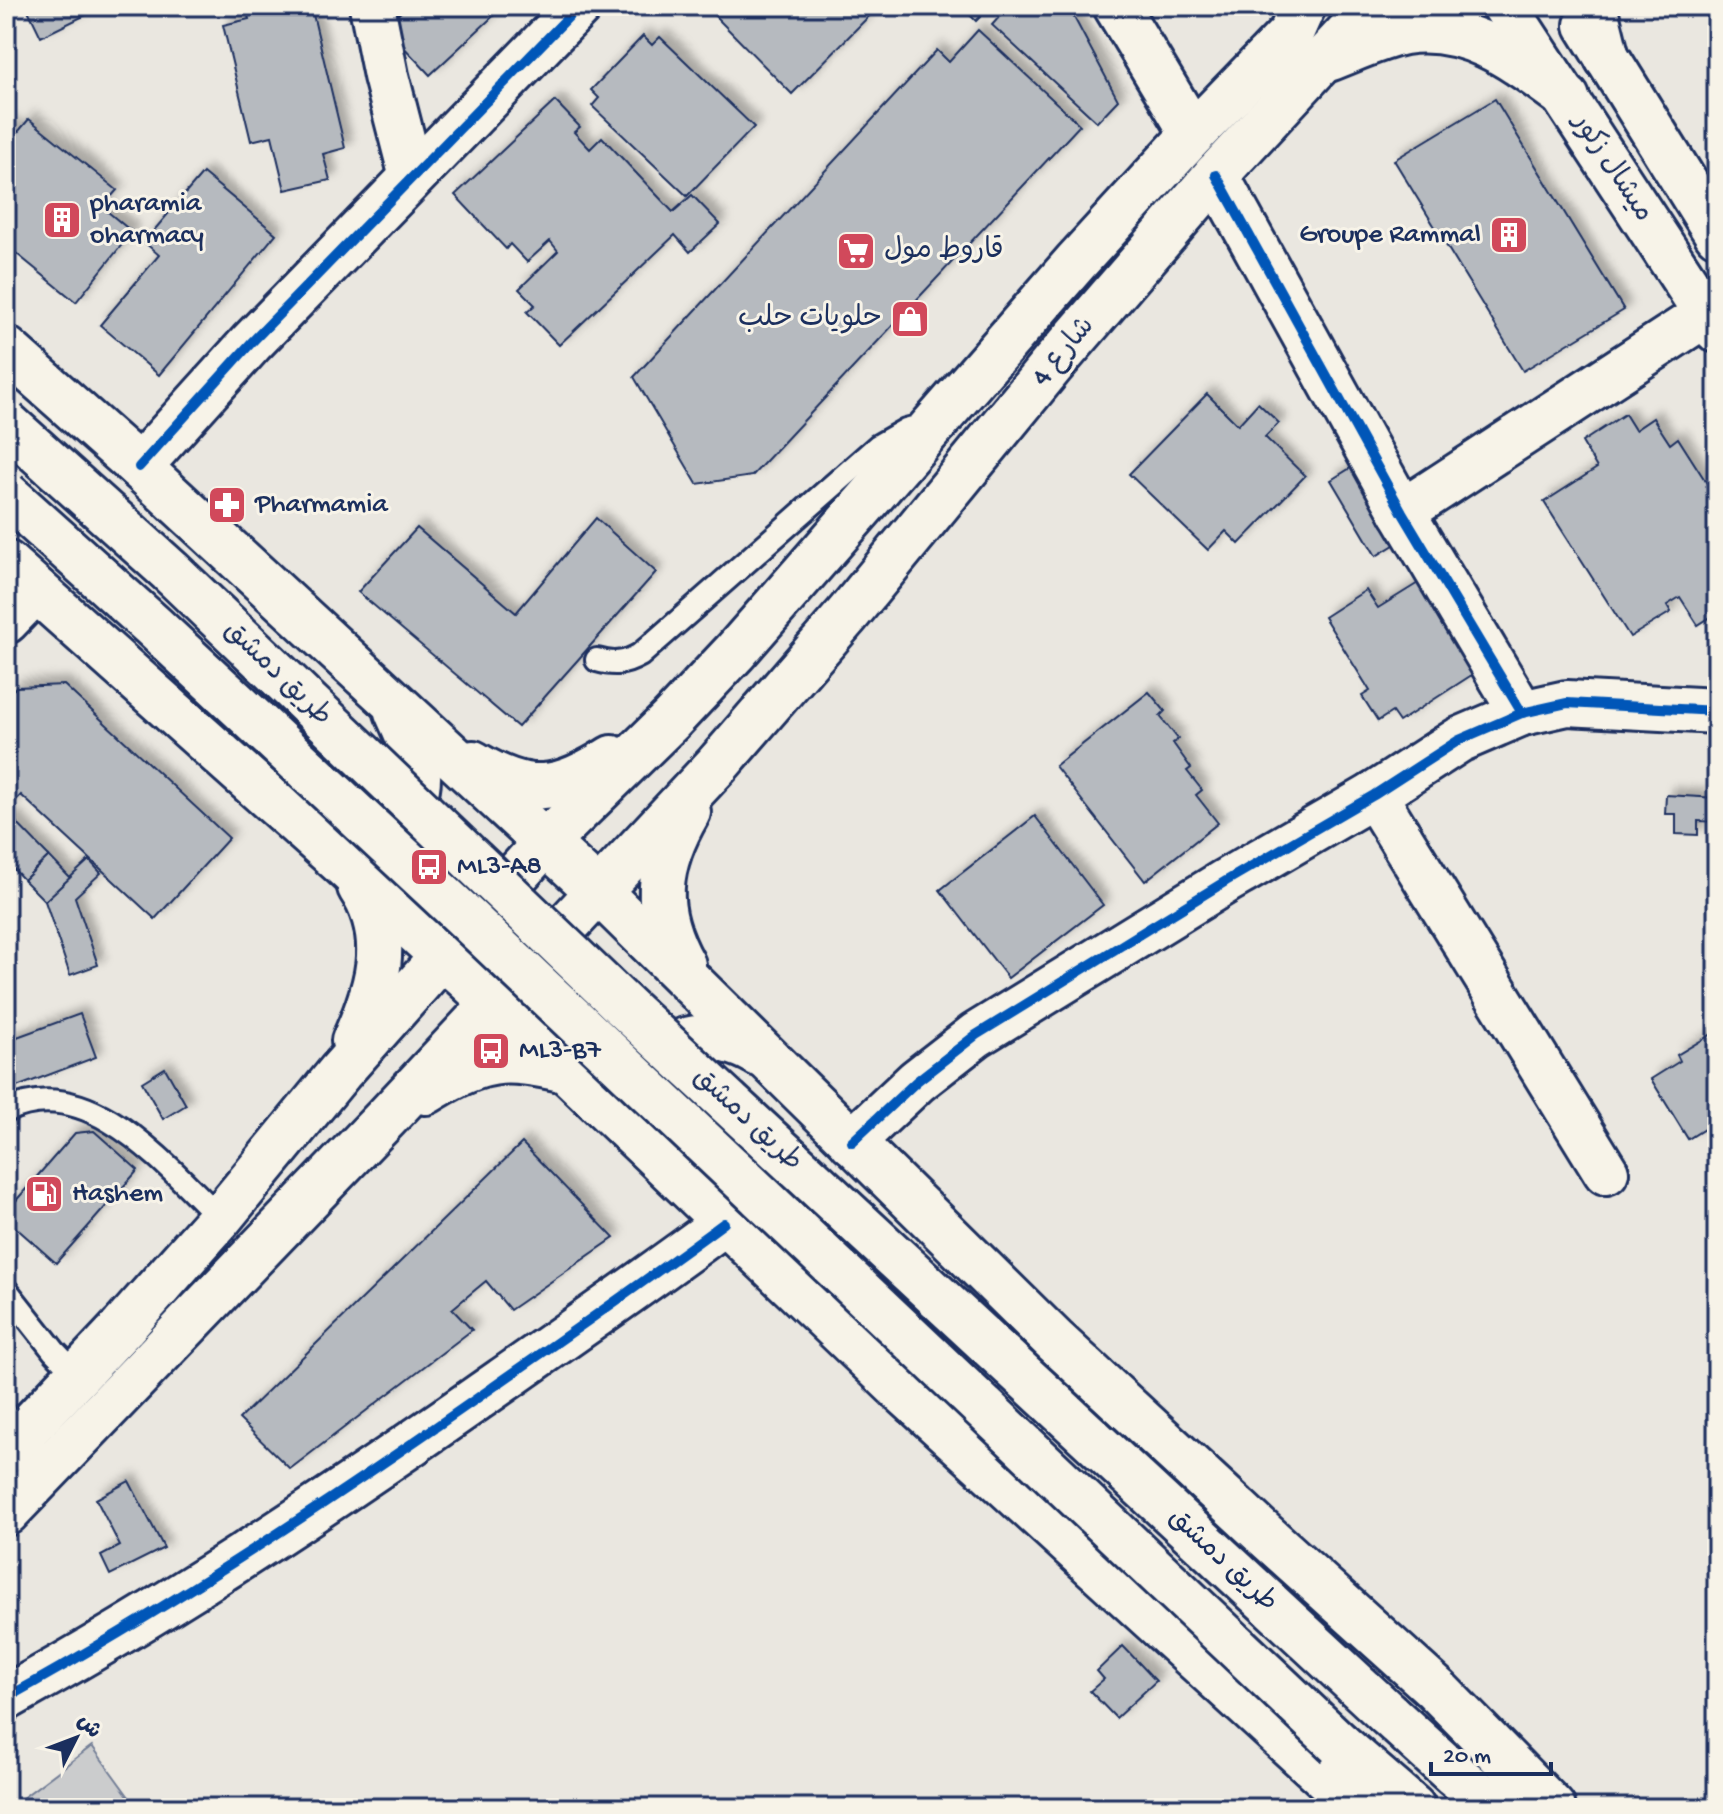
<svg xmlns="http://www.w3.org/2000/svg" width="1723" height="1814" viewBox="0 0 1723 1814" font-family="'Gochi Hand','Playpen Sans Arabic',sans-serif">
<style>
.green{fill:#cbcccd;stroke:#737e96;stroke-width:2}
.building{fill:#b6babf;stroke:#1b2f5e;stroke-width:2;filter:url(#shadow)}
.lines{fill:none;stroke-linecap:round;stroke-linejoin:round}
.service-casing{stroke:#1b2f5e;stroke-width:28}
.minor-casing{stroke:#1b2f5e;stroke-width:50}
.primary-casing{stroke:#1b2f5e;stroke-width:50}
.trunk-casing{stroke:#1b2f5e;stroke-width:50}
.service{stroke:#f7f3e8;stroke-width:22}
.minor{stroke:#f7f3e8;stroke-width:44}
.primary{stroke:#f7f3e8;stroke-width:44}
.trunk{stroke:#f7f3e8;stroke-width:44}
.trunk-bridge-casing{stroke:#1b2f5e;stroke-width:50;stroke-linecap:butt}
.trunk-bridge{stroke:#f7f3e8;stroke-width:44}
.cycleway-casing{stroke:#f7f3e8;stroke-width:15}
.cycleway{stroke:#0057b8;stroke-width:10}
.labels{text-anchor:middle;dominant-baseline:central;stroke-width:6;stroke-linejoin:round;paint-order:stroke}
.street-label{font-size:28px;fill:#1b2f5e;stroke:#f7f3e8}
.poi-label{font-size:28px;fill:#1b2f5e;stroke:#f7f3e8;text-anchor:start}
</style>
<defs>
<filter id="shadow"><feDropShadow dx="7" dy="-7" stdDeviation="4" flood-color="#0004"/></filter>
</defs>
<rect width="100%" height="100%" fill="#eae7e0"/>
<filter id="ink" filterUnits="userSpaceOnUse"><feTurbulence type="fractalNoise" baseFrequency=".0125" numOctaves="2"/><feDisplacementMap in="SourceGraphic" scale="16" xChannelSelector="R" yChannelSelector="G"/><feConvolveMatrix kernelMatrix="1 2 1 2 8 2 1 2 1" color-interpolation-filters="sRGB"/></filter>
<g filter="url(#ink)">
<!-- green -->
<path class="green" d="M92,1746L137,1808H9Z"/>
<!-- building -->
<g class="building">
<path d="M26,6H104L41,37Z"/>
<path d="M245,6H311L345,148L323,154L330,180L285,190L272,136L251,141L223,25L249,19Z"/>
<path d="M407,6H504L430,75L385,27Z"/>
<path d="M720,6H879L792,94L713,14Z"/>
<path d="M961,6H991L976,21Z"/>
<path d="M1009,6H1068L1118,100L1097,122L992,25Z"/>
<path d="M978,30L1080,125L752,476L697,484L634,377L937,50L949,62Z"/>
<path d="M643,36L652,45L660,37L754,127L687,196L592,106L599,98L591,90Z"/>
<path d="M1495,99L1624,310L1523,371L1394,160Z"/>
<path d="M555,101L580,127L574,132L590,149L602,137L673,212L692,195L720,224L690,252L675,235L559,345L527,312L535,305L519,289L558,251L550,241L527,262L510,244L506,249L455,195Z"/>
<path d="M29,119L117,190L102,207L132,232L76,302L6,245V122L18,132Z"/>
<path d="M203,173L276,234L159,375L100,325L159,255L144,242Z"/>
<path d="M1207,394L1238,425L1258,403L1279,423L1265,437L1305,476L1239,544L1226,531L1208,550L1129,474Z"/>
<path d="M1625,414L1635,430L1653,418L1670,444L1678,438L1717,499V613L1698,625L1680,597L1667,605L1671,612L1630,637L1544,502L1597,468L1582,442Z"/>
<path d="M1357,464L1402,540L1376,556L1331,480Z"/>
<path d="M596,518L656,572L518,727L358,592L417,528L516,613Z"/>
<path d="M1423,580L1481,669L1399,722L1392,712L1378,721L1362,696L1370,691L1324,617L1366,590L1378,608Z"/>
<path d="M64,685L229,838L155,919L21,795L6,811V697L16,687Z"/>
<path d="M1149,692L1165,711L1160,716L1178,739L1173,743L1191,768L1187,771L1202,790L1196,795L1218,823L1145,881L1055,766Z"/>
<path d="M1666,795L1717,798V822L1698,821V835L1676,834V814H1665Z"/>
<path d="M10,816L49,856L24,880L6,861V820Z"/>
<path d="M1035,816L1103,905L1008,978L940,890Z"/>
<path d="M49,856L70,878L45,901L24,880Z"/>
<path d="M89,860L101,873L75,897L98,965L70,975L45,901Z"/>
<path d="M80,1014L96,1057L6,1091V1041Z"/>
<path d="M1717,1031V1121L1688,1139L1651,1079L1680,1061L1677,1055Z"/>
<path d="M165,1068L186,1105L163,1119L142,1082Z"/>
<path d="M94,1131L138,1170L56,1263L6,1219V1212L75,1133Z"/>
<path d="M522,1143L614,1238L510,1310L486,1281L452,1309L472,1330L290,1469L239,1419Z"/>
<path d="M129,1481L164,1548L110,1575L101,1556L120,1546L96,1499Z"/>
<path d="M1123,1646L1156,1681L1116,1718L1090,1691L1104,1679L1097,1671Z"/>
</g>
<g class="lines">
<defs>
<g id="service">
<path d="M597,660C614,665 624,664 640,655L878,446L906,430L921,426"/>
<path d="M6,1111C89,1070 167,1167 220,1218"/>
<path d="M6,1290L54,1351L78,1376"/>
</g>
<g id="minor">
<path d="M372,6L386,76L412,177"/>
<path d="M1116,6L1193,134"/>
<path d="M1216,175L1402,512L1522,713"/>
<path d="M139,467L251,343L579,6"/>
<path d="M1402,512L1706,314"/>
<path d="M6,621L36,590"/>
<path d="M1374,795L1606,1172"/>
<path d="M852,1142L917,1081L976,1035L1226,881L1374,795L1459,740L1522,713L1567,703L1717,711"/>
<path d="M6,1698C169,1608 324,1505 476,1399C559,1341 643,1283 724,1223"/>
</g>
<g id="primary">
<path d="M1505,6L1717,330"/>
<path d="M1587,25L1717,234"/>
</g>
<g id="trunk">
<path d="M1594,6L1607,58"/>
<path d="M1328,59C1352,50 1379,37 1404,32C1469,22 1518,62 1567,98"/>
<path d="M6,349L139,467L599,892L1054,1340L1265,1535L1436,1689L1553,1808"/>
<path d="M6,563L342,863L566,1070L898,1387L1359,1808"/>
<path d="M473,763C529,797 558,792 612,758"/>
<path d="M341,836C383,841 425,812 417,766C414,747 405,729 397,712"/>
<path d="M683,965C652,909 656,867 688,812"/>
<path d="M354,1041C377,990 394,938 360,887"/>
<path d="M426,1092C481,1057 504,1056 566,1070"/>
<path d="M653,1126C650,1111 648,1097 650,1082C660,1026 722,1031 759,1054"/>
<path d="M6,1451L123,1327L220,1218L340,1072L442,957L545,843L671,720L735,652L1076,262L1193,134L1291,33L1303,6"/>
<path d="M6,1513L387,1117L717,765L847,615L1052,365L1216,175L1373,6"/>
<path d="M1388,1714L1454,1774L1496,1808"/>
<path d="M1339,1744L1413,1808"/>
</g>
</defs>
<!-- service casing -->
<use href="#service" class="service-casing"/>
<!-- minor casing -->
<use href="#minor" class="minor-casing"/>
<!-- primary casing -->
<use href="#primary" class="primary-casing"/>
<!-- trunk casing -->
<use href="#trunk" class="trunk-casing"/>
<!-- service -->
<use href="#service" class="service"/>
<!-- minor -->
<use href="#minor" class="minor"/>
<!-- primary -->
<use href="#primary" class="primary"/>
<!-- trunk -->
<use href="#trunk" class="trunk"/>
<defs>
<g id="trunk-bridge">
<path d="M6,423L170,571L622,1004L1388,1714"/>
<path d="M6,494L152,625L461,913L1339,1744"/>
</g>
</defs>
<!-- trunk-bridge casing -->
<use href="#trunk-bridge" class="trunk-bridge-casing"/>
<!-- trunk-bridge -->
<use href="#trunk-bridge" class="trunk-bridge"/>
<defs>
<g id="cycleway">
<path d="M1216,175L1402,512L1522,713"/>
<path d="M139,467L251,343L579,6"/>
<path d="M852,1142L917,1081L976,1035L1226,881L1374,795L1459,740L1522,713L1567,703L1717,711"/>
<path d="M6,1698C169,1608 324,1505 476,1399C559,1341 643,1283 724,1223"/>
</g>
</defs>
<!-- cycleway casing -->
<use href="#cycleway" class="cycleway-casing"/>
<!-- cycleway -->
<use href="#cycleway" class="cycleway"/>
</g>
</g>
<!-- icons -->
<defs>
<symbol id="building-square" viewBox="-11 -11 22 22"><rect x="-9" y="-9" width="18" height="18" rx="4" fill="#d1495b" stroke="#f7f3e8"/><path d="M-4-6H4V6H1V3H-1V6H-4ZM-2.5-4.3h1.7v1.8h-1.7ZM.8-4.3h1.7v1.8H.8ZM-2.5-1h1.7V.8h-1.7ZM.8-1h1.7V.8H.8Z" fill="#fff"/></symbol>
<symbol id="supermarket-square" viewBox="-11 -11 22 22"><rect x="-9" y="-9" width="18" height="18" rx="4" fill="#d1495b" stroke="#f7f3e8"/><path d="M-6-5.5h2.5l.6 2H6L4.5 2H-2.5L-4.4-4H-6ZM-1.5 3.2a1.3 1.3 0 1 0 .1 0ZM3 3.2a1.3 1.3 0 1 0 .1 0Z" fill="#fff"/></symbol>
<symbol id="shop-square" viewBox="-11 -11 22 22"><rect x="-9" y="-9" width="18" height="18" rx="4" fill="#d1495b" stroke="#f7f3e8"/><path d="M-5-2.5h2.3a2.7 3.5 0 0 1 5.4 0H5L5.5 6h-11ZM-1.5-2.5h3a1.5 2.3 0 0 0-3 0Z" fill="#fff"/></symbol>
<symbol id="pharmacy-square" viewBox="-11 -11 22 22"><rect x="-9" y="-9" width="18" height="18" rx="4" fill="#d1495b" stroke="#f7f3e8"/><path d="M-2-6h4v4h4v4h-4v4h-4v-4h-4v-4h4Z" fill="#fff"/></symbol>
<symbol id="bus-square" viewBox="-11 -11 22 22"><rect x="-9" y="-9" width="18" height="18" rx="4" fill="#d1495b" stroke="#f7f3e8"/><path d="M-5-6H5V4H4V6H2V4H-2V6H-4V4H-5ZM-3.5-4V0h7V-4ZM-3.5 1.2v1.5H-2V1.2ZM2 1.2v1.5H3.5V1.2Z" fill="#fff"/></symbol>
<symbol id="fuel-square" viewBox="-11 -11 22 22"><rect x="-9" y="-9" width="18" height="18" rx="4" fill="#d1495b" stroke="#f7f3e8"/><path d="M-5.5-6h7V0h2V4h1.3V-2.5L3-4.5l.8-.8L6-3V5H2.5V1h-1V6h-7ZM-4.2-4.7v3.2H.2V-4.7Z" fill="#fff"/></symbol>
</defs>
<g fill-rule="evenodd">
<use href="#building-square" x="40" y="198" width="44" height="44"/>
<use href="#building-square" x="1487" y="213" width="44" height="44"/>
<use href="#supermarket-square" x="834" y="229" width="44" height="44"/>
<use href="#shop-square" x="888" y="297" width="44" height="44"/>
<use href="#pharmacy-square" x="205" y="483" width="44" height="44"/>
<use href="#bus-square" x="407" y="845" width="44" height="44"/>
<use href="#bus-square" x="469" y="1029" width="44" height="44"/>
<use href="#fuel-square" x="22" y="1172" width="44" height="44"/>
</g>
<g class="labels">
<!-- street labels -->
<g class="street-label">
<text transform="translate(1612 168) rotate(57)">ميشال زكور</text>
<text transform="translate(1064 352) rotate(-50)">شارع 4</text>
<text transform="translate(277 674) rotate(44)">طريق دمشق</text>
<text transform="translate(747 1120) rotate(43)">طريق دمشق</text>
<text transform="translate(1222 1561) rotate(43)">طريق دمشق</text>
</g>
<!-- poi labels -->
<g class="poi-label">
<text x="90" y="204">pharamia<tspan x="90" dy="32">oharmacy</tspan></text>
<text x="1481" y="235" text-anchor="end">Groupe Rammal</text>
<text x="884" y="251">قاروط مول</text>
<text x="882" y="319" text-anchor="end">حلويات حلب</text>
<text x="255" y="505">Pharmamia</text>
<text x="457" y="867">ML3-A8</text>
<text x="519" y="1051">ML3-B7</text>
<text x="72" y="1194">Hashem</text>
</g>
</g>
<!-- margin -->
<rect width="1723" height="1814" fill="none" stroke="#f7f3e8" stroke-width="32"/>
<rect x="16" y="16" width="1691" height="1782" fill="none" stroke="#1b2f5e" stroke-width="3" filter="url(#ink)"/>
<!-- north arrow -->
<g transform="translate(76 1738) rotate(48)" stroke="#f7f3e8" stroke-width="6" paint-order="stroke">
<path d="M0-6L14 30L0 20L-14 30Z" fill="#1b2f5e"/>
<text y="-12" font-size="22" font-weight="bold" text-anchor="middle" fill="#1b2f5e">ش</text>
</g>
<!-- scale -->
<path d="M1431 1762v12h120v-12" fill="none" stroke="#1b2f5e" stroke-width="4"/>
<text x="1443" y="1762" font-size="24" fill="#1b2f5e" stroke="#f7f3e8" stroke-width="6" paint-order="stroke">20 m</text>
</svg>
